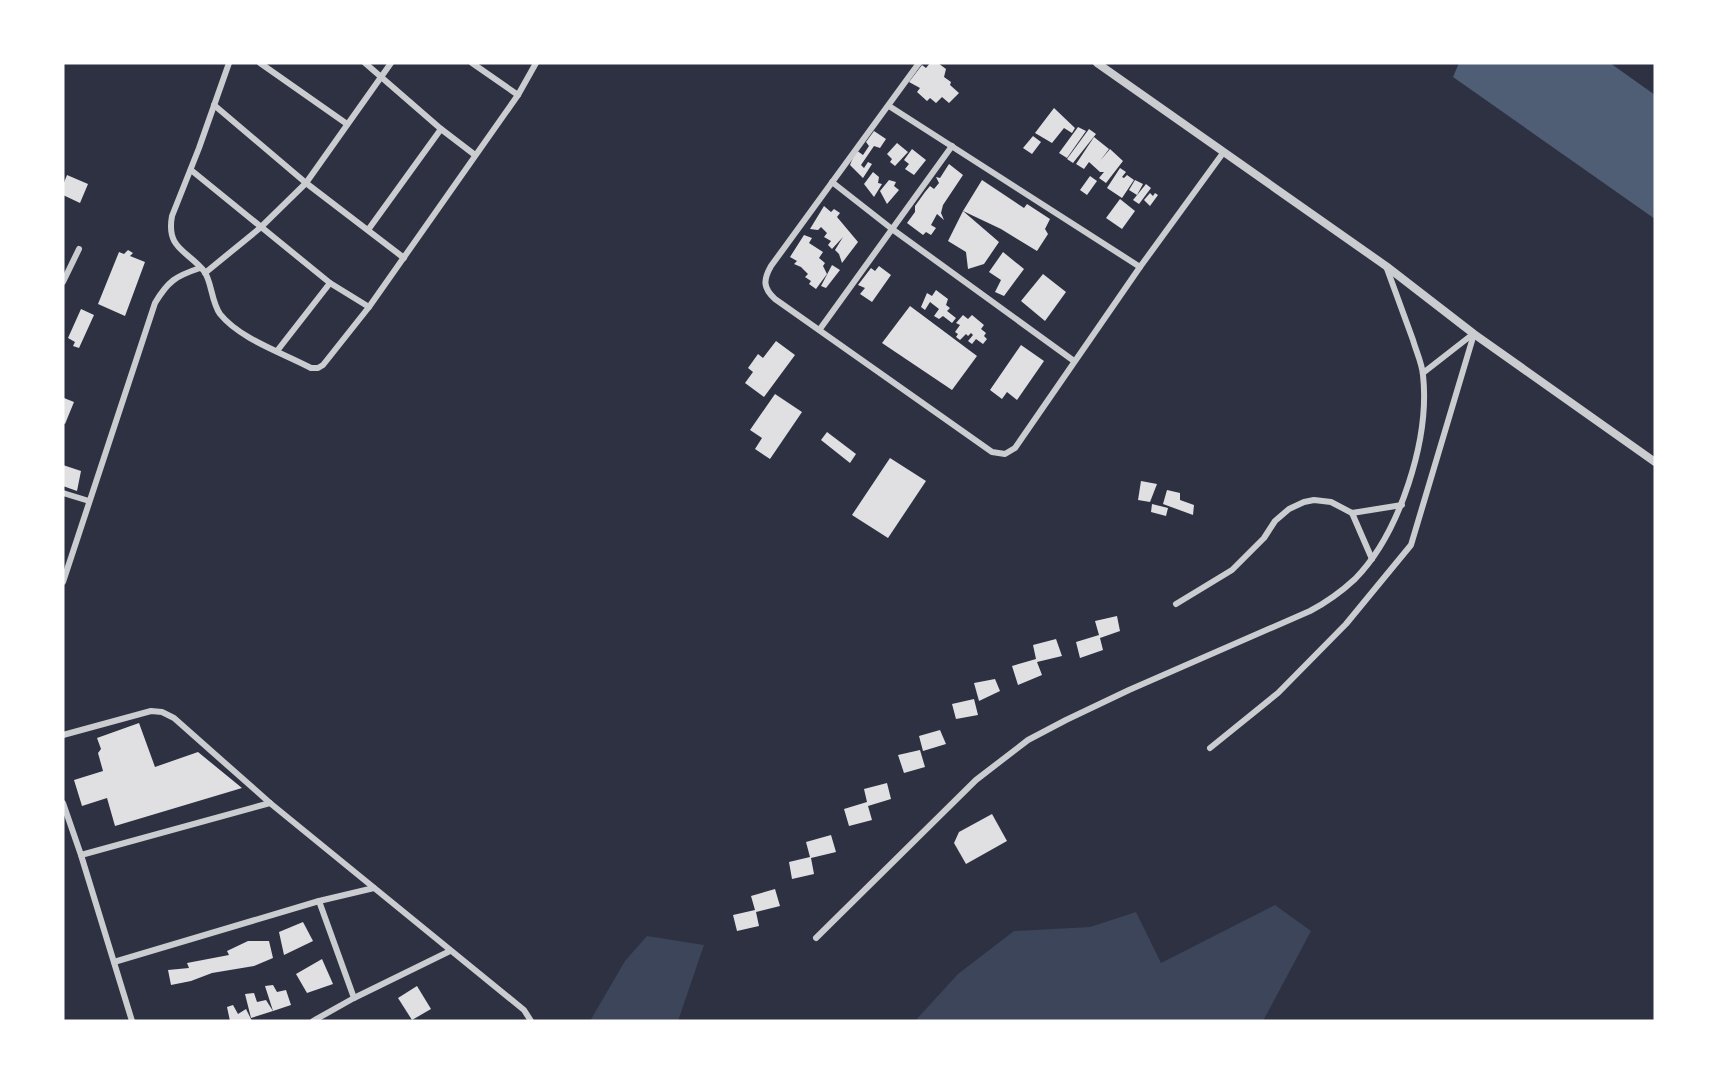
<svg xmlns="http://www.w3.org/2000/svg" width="1718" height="1084" viewBox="0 0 1718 1084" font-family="'DejaVu Sans',sans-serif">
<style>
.green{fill:#3c4559}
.water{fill:#4f5d75}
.building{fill:#e0e0e3}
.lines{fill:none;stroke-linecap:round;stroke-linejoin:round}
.minor{stroke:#caccd0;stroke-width:6}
.tertiary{stroke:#caccd0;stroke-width:8}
</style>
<rect width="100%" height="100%" fill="#2d3142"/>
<!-- green -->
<g class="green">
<path d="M1275,905L1311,931L1263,1021H915L958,974L1014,931L1090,927L1136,912L1161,963Z"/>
<path d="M647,936L704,945L678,1021H590L625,961Z"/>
</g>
<!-- water -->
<path class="water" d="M1459,63H1610L1655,95V219L1453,77Z"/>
<!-- building -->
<g class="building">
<path d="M930,63H938L946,69L944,77L951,82L950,85L959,93L949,103L942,97L936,103L930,98L927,101L917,92L920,88L909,82L922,65L926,68Z"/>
<path d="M1054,108L1075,128L1072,133L1064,128L1052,143L1035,133Z"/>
<path d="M1078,127L1086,131L1067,158L1059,153Z"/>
<path d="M1089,129L1096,134L1073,163L1067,159Z"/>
<path d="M874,131L886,139L880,148L874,146L861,165L864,168L868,162L872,164L863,178L850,165L856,150L863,155L869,146L866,142Z"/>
<path d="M1033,136L1041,142L1032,154L1023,148Z"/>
<path d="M1094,137L1109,149L1100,161L1110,149L1123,161L1106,183L1099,178L1104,172H1100L1089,162L1084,169L1076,164Z"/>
<path d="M897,143L908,152L895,166L890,162L892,159L887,154Z"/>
<path d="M912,149L926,160L914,175L905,169L909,164L904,160Z"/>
<path d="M949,164L963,175L943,205L941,213L944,220L937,214L931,225L936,228L931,235L926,232L923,235L907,223L915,212V206L925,192L930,186L934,189L939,183L936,177L940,178Z"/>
<path d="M1120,168L1126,172L1122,177L1124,178L1127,175L1134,180L1122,198L1107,188Z"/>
<path d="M873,172L879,177L878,183L882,184L874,197L864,184Z"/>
<path d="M67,175L88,184L80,203L63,195V185Z"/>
<path d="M1090,176L1097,181L1087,195L1080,190Z"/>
<path d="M889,180L896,182L894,186L899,190L887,204L880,191Z"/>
<path d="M982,180L1024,208L1027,204L1050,219L1045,229L1048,234L1037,251L1001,229L963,211Z"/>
<path d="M1135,180L1143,184L1137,195L1129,190Z"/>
<path d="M1146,184L1151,188L1139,204L1133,200Z"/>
<path d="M1150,193L1153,196L1155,193L1158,195L1150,206L1144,200Z"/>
<path d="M1120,199L1135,211L1122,229L1106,218Z"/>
<path d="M824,206L831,212L834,209L840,213L837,217L858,242L842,263L839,254L835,250L843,237L832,249L828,245L831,241L824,237L827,233L821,227L818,230L810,229Z"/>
<path d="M963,211L999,242L984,264L968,269L966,252L948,241Z"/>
<path d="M804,235L812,238L809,243L823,252L819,258L825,263L823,266L827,274L816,289L809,284L811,281L805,277L808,274L801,267L794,264L797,261L790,257Z"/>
<path d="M128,250L133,253L130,256L145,262L125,316L98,304L119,252L124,254Z"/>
<path d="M1003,252L1024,269L1004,296L995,292L1001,280L989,272Z"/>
<path d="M832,265L840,270L826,288L821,286Z"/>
<path d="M879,266L891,275L872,302L860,294L865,288L858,285L871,268L875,271Z"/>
<path d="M1043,274L1066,292L1045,321L1021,301Z"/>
<path d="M936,290L948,299L946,305L950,308L947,311L956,318L952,323L943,316L939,319L934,316L939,309L930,302L925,310L921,307L927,293L932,296Z"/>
<path d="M910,306L977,356L952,390L882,343Z"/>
<path d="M81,309L94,315L79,348L73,346L75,342L68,338Z"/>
<path d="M963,315L968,319L972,315L984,325L981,329L986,333L984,336L987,339L983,344L976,339L972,344L968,341L973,335L971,333L968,336L966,334L960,340L956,337L958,334L955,332L960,325L956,323Z"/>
<path d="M776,341L795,355L764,397L745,383L753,372L748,368L758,354L763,358Z"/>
<path d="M1021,345L1044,361L1017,400L1007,392L1002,399L990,390Z"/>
<path d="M775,394L802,412L770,459L755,449L762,438L750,430Z"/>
<path d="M64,398L74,402L65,424L63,423Z"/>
<path d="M827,432L856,454L850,463L821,440Z"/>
<path d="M890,458L926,481L888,538L852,515Z"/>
<path d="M63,465L81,471L77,491L63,486Z"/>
<path d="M1141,481L1157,484L1150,502L1138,500Z"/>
<path d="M1167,490L1180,493V500L1194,505L1193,515L1163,504Z"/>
<path d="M1152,504L1168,508L1166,516L1151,512Z"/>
<path d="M1117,616L1120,631L1100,638L1103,650L1080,658L1076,642L1099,635L1095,621Z"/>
<path d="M1056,639L1062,656L1037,662L1042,675L1018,685L1012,666L1036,659L1033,645Z"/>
<path d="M995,679L1000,691L979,701L974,683Z"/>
<path d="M974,699L978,715L956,719L952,704Z"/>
<path d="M139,723L155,767L198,752L242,788L115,826L107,798L82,806L74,780L103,771L98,753L101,749L97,738Z"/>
<path d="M940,730L946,744L923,751L919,736Z"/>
<path d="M920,750L925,767L904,773L898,755Z"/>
<path d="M887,783L891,799L868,806L872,820L849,826L844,809L867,802L864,789Z"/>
<path d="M992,814L1007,841L966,864L954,843L959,832Z"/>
<path d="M831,835L836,852L811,858L814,874L792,879L789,862L810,857L806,842Z"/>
<path d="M775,889L780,906L756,912L759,926L737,931L733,915L755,910L751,896Z"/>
<path d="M303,922L313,941L284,955L279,932Z"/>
<path d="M248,941H269L273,958L254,966L212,973L191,981L171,985L168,970L189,968L187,963L229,955L227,951Z"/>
<path d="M322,959L333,984L307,993L296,974Z"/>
<path d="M273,985L277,992L286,990L291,1005L273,1011L265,986Z"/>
<path d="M417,986L431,1009L412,1020L398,998Z"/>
<path d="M254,993L257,1002L266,1000L273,1011L251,1018L245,994Z"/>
<path d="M233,1005L238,1014L246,1009L252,1021H230L227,1007Z"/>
</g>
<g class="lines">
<!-- minor -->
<g class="minor">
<path d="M229,63L199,148L172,216C166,249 187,250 204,271C212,282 211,301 220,314C240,339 283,353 311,368H318L323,365L369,307L518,95L536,63"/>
<path d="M260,63L347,124"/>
<path d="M365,63L441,129L368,230"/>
<path d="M472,63L518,95"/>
<path d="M919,63L771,266C763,280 763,288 775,299L992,452L1005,454L1015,448L1140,267L1223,153"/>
<path d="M214,105L306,183L404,258"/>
<path d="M889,106L1140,267"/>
<path d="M441,129L475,155"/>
<path d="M191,170L330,283L369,307"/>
<path d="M832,182L892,229L1074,361"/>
<path d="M205,273L260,228L306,183L391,63"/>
<path d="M63,282L79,249"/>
<path d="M820,329L952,146"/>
<path d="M277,351L330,283"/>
<path d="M1423,373L1473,334"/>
<path d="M63,493L89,501"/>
<path d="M1352,513L1372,559"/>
<path d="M63,582L155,303C168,281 176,276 200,268"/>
<path d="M1176,604L1232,570L1264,538L1275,521L1289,509L1304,502L1314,500L1331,502L1352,513L1402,505"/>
<path d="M63,735L151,711L162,712L174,718L270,803L524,1010L531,1021"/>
<path d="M1210,748L1278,693L1346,624L1411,545L1474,334"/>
<path d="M63,803L81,855L132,1021"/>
<path d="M81,855L270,803"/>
<path d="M319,901L354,998"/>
<path d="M816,938L976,780L1028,740L1066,720L1129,690L1310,611C1327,602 1341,592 1355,579C1400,533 1430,439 1423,375C1422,363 1416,351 1413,340C1404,315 1395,291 1386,266"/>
<path d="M114,962L319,901L374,888"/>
<path d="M313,1021L354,998L450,951"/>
</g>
<!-- tertiary -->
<path class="tertiary" d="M1097,63L1386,266L1474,334L1655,462"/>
</g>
<!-- border -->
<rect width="1718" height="1084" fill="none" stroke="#ffffff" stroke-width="129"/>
</svg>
